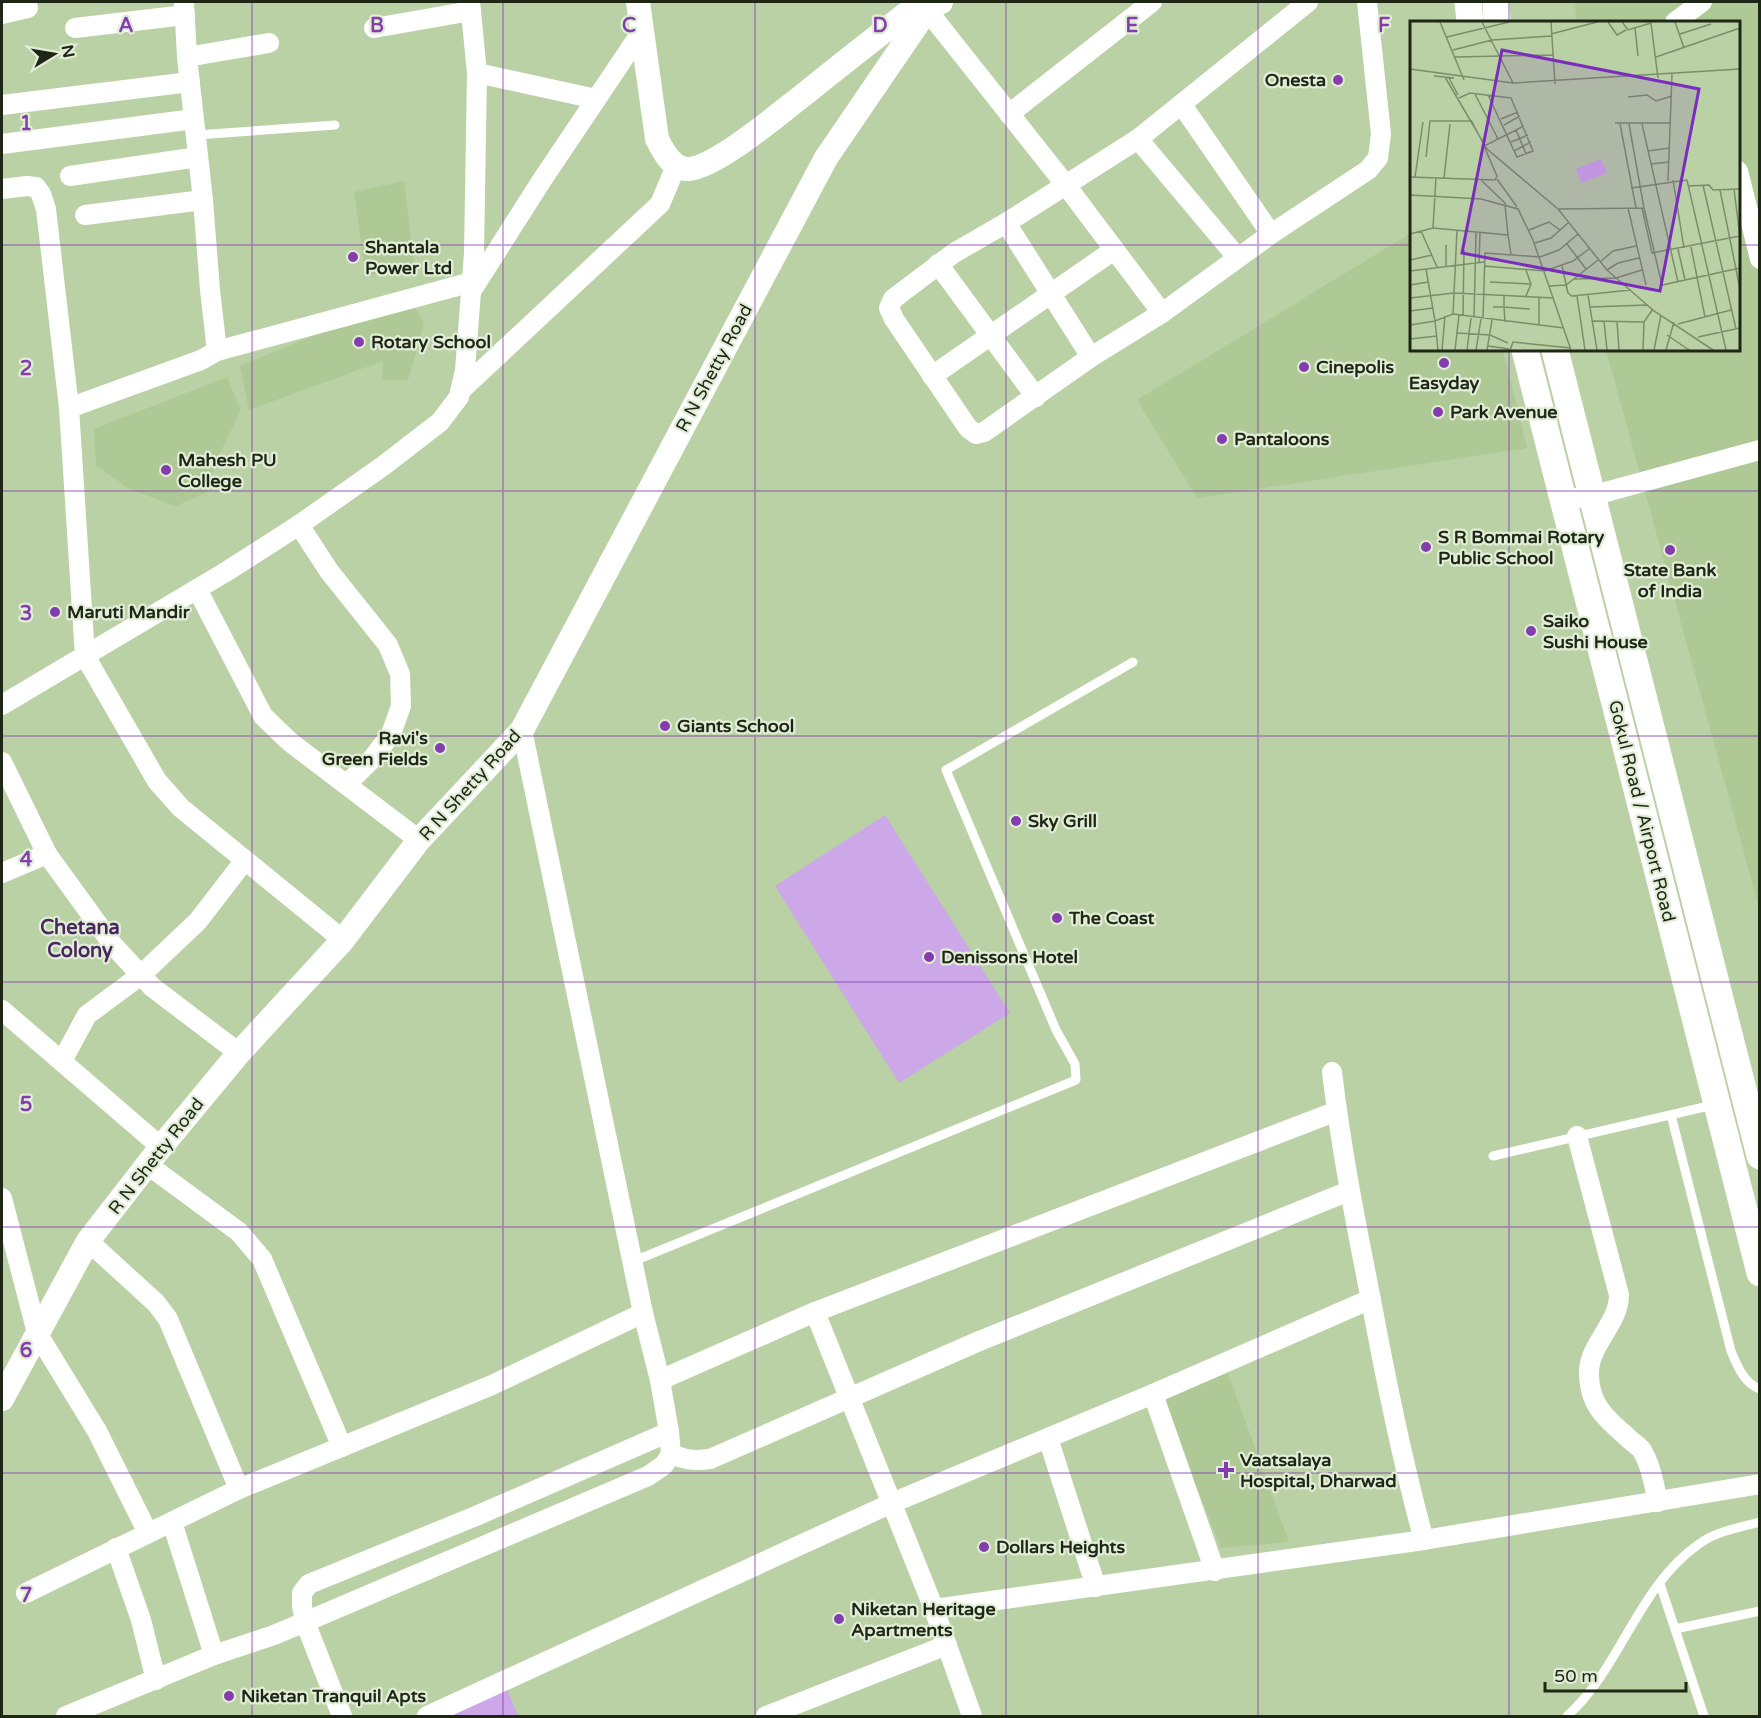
<svg xmlns="http://www.w3.org/2000/svg" width="1761" height="1718" viewBox="0 0 1761 1718" font-family="'Varela Round',sans-serif">
<style>
.built{fill:#aec995}
.green{fill:#cda8e8}
.lines{fill:none;stroke-linecap:round;stroke-linejoin:round}
.service{stroke:#fff;stroke-width:9}
.minor{stroke:#fff;stroke-width:20}
.tertiary{stroke:#fff;stroke-width:24}
.secondary{stroke:#fff;stroke-width:27}
.grid{fill:none;stroke:#843daf;stroke-width:1.5;stroke-opacity:0.55}
.poi-dot{fill:#843daf;stroke:#e1edd6;stroke-width:2}
.labels{text-anchor:middle;dominant-baseline:central;stroke-width:4.5;stroke-linejoin:round;paint-order:stroke}
.poi-label{font-size:18px;font-weight:bold;fill:#1e2615;stroke:#e1edd6;text-anchor:start}
.street-label{font-size:18px;fill:#1e2615;stroke:#e1edd6}
.neighbourhood-label{font-size:20px;font-weight:bold;fill:#492860;stroke:#e1edd6}
.inset-road{fill:none;stroke:#7b8d6b;stroke-width:1.5}
.view{fill:#7b2cbf;fill-opacity:0.15;stroke:#7b2cbf;stroke-width:3}
.inset-edge{fill:none;stroke:#1e2615;stroke-width:3}
.grid-label{font-size:20px;text-anchor:middle;font-weight:bold;fill:#843daf;stroke:#e1edd6;stroke-width:4.5;stroke-linejoin:round;paint-order:stroke}
</style>
<rect width="100%" height="100%" fill="#b9d1a4"/>
<!-- built -->
<g class="built">
<path d="M1575,2H1759V907L1606,350H1738V22H1576Z"/>
<path d="M404,181L414,263L366,277L354,192Z"/>
<path d="M1411,233L1412,350H1503L1527,448L1197,498L1137,400Z"/>
<path d="M410,297L424,324L408,380H382L383,361L249,410L240,366Z"/>
<path d="M227,377L241,410L219,455L206,493L176,506L129,489L96,465L94,429Z"/>
<path d="M1228,1373L1289,1542L1221,1548L1161,1399Z"/>
</g>
<!-- green -->
<g class="green">
<path d="M885,815L1010,1013L899,1083L775,886Z"/>
<path d="M507,1689L518,1716H433Z"/>
</g>
<g class="lines">
<!-- service -->
<g class="service">
<path d="M196,135L335,125"/>
<path d="M1671,1115L1731,1351C1737,1365 1744,1384 1760,1389"/>
<path d="M1493,1156L1713,1105"/>
<path d="M634,1261L1076,1080L1075,1064L1056,1030L946,770L1133,662"/>
<path d="M1660,1584L1704,1716"/>
<path d="M1675,1629L1760,1611"/>
<path d="M1567,1716C1621,1668 1638,1586 1699,1544C1715,1532 1740,1527 1760,1522"/>
</g>
<!-- minor -->
<g class="minor">
<path d="M1308,2L1138,139L1006,223L954,253L893,299L889,308L894,319L968,428L976,434L984,432L1091,357L1162,313L1271,234L1368,170L1378,158L1381,134L1367,2"/>
<path d="M927,10L1065,184L1162,313"/>
<path d="M2,14L28,8"/>
<path d="M1675,22L1702,2"/>
<path d="M75,28L185,15"/>
<path d="M374,28L471,11"/>
<path d="M187,57L269,43"/>
<path d="M477,73L596,99"/>
<path d="M2,105L190,82"/>
<path d="M1182,105L1271,234"/>
<path d="M1009,114L1152,2"/>
<path d="M1138,139L1237,257"/>
<path d="M2,144L194,119"/>
<path d="M1738,171L1760,259"/>
<path d="M70,176L198,157"/>
<path d="M2,189L27,186L36,187L41,194L46,209L69,408L85,656L157,781L181,808L343,940"/>
<path d="M85,215L203,200"/>
<path d="M1006,223L1091,357"/>
<path d="M938,264L1036,397"/>
<path d="M472,290L542,180L642,31"/>
<path d="M217,351L472,282"/>
<path d="M932,376L1114,250"/>
<path d="M460,391L660,204L676,166"/>
<path d="M69,408L201,360L217,351L210,290L203,200L187,57L184,2"/>
<path d="M1563,500L1591,496L1760,450"/>
<path d="M299,525L329,571L388,645L400,674L401,706L391,734L372,759L347,784"/>
<path d="M197,589L263,716L290,742L419,840"/>
<path d="M2,705L224,573L299,525L383,466L440,422L459,397L465,370L474,253L477,73L470,2"/>
<path d="M2,762L47,854L113,945L152,987L239,1053"/>
<path d="M2,873L47,854"/>
<path d="M2,1010L161,1147"/>
<path d="M62,1061L87,1015L141,975L198,921L245,860"/>
<path d="M1332,1072C1341,1149 1356,1224 1371,1300C1386,1381 1402,1461 1424,1540"/>
<path d="M1577,1136L1619,1295C1619,1325 1587,1345 1589,1376C1590,1406 1607,1419 1627,1437C1631,1441 1637,1445 1641,1449C1651,1464 1654,1485 1658,1502"/>
<path d="M148,1165L239,1232L262,1259L342,1447"/>
<path d="M2,1198L37,1333L97,1431L148,1533"/>
<path d="M88,1241L156,1303L168,1319L239,1489"/>
<path d="M815,1312L934,1609L972,1716"/>
<path d="M660,1380L815,1312L1337,1111"/>
<path d="M1153,1394L1215,1571"/>
<path d="M1048,1438L1096,1587"/>
<path d="M671,1454C685,1460 695,1461 710,1459L977,1342L1349,1191"/>
<path d="M172,1522L214,1655"/>
<path d="M116,1548L141,1620L156,1680"/>
<path d="M26,1593L239,1489L492,1385L643,1313"/>
<path d="M934,1609L1424,1540L1760,1484"/>
<path d="M66,1716L214,1655L274,1635L305,1622L648,1476L664,1465L671,1454L669,1432L660,1380L643,1313L522,730"/>
<path d="M342,1716L305,1622L302,1606V1593L309,1584L476,1516L669,1432"/>
<path d="M427,1716L892,1503L1153,1394L1371,1299"/>
<path d="M766,1716L947,1645"/>
</g>
<!-- tertiary -->
<g class="tertiary">
<path d="M638,2L657,139C663,151 672,169 688,169C716,168 782,111 806,93C839,66 873,40 906,14L917,10H927"/>
<path d="M2,1399L88,1241L161,1147L239,1053L343,940L419,840L522,730L826,158L927,10L941,2"/>
</g>
<!-- secondary -->
<g class="secondary">
<path d="M1468,2L1470,22"/>
<path d="M1496,2L1497,22"/>
<path d="M1525,350L1760,1273"/>
<path d="M1555,350L1760,1156"/>
</g>
</g>
<!-- grid -->
<path class="grid" d="M252,2V1716M503,2V1716M755,2V1716M1006,2V1716M1258,2V1716M1509,2V22M2,245H1412M1738,245H1760M1509,350V1716M2,491H1760M2,736H1760M2,982H1760M2,1227H1760M2,1473H1760"/>
<!-- markers -->
<g class="poi-dot">
<circle cx="1338" cy="80" r="6"/>
<circle cx="353" cy="257" r="6"/>
<circle cx="359" cy="342" r="6"/>
<circle cx="1444" cy="363" r="6"/>
<circle cx="1304" cy="367" r="6"/>
<circle cx="1438" cy="412" r="6"/>
<circle cx="1222" cy="439" r="6"/>
<circle cx="166" cy="470" r="6"/>
<circle cx="1426" cy="547" r="6"/>
<circle cx="1670" cy="550" r="6"/>
<circle cx="55" cy="612" r="6"/>
<circle cx="1531" cy="631" r="6"/>
<circle cx="665" cy="726" r="6"/>
<circle cx="440" cy="748" r="6"/>
<circle cx="1016" cy="821" r="6"/>
<circle cx="1057" cy="918" r="6"/>
<circle cx="929" cy="957" r="6"/>
<path d="M1223 1461h6v6h6v6h-6v6h-6v-6h-6v-6h6z"/>
<circle cx="984" cy="1547" r="6"/>
<circle cx="839" cy="1619" r="6"/>
<circle cx="229" cy="1696" r="6"/>
</g>
<g class="labels">
<!-- poi labels -->
<g class="poi-label">
<text x="1326" y="80" text-anchor="end">Onesta</text>
<text x="365" y="247">Shantala<tspan x="365" dy="21">Power Ltd</tspan></text>
<text x="371" y="342">Rotary School</text>
<text x="1316" y="367">Cinepolis</text>
<text x="1444" y="383" text-anchor="middle">Easyday</text>
<text x="1450" y="412">Park Avenue</text>
<text x="1234" y="439">Pantaloons</text>
<text x="178" y="460">Mahesh PU<tspan x="178" dy="21">College</tspan></text>
<text x="1438" y="537">S R Bommai Rotary<tspan x="1438" dy="21">Public School</tspan></text>
<text x="1670" y="570" text-anchor="middle">State Bank<tspan x="1670" dy="21">of India</tspan></text>
<text x="67" y="612">Maruti Mandir</text>
<text x="1543" y="621">Saiko<tspan x="1543" dy="21">Sushi House</tspan></text>
<text x="677" y="726">Giants School</text>
<text x="428" y="738" text-anchor="end">Ravi's<tspan x="428" dy="21">Green Fields</tspan></text>
<text x="1028" y="821">Sky Grill</text>
<text x="1069" y="918">The Coast</text>
<text x="941" y="957">Denissons Hotel</text>
<text x="1240" y="1460">Vaatsalaya<tspan x="1240" dy="21">Hospital, Dharwad</tspan></text>
<text x="996" y="1547">Dollars Heights</text>
<text x="851" y="1609">Niketan Heritage<tspan x="851" dy="21">Apartments</tspan></text>
<text x="241" y="1696">Niketan Tranquil Apts</text>
</g>
<!-- street labels -->
<g class="street-label">
<text transform="translate(714 368) rotate(-62)">R N Shetty Road</text>
<text transform="translate(470 785) rotate(-48)">R N Shetty Road</text>
<text transform="translate(1642 811) rotate(76)">Gokul Road / Airport Road</text>
<text transform="translate(156 1156) rotate(-52)">R N Shetty Road</text>
</g>
<!-- neighbourhood labels -->
<g class="neighbourhood-label">
<text x="80" y="928">Chetana<tspan x="80" dy="23">Colony</tspan></text>
</g>
</g>
<!-- overview -->
<g transform="translate(1410 21)">
<rect width="330" height="330" fill="#b9d1a4"/>
<path d="M191,138L197,152L171,162L166,148Z" fill="#cda8e8"/>
<path class="inset-road" d="M30,1L54,59M72,1L103,62M141,1L145,63M198,1L207,14L216,9M212,1L218,9L241,2M265,1L274,27M241,2L248,57M225,7L228,35M141,13L187,1M270,13L301,3M37,16L99,1M43,29L82,19L142,15M45,36L143,34M246,36L330,7M0,48L103,62L330,48M24,55L44,57M35,56L77,128L148,188L197,249L244,290L303,329M39,57L48,74M65,73L88,118M218,76L237,74L246,80L262,75M49,77L60,72L101,77L123,130L107,136L78,74M91,98L108,91M61,99L73,122M205,102H261M210,103L226,187M219,103L234,187M232,103L268,261M94,104L110,95M106,109L116,133M101,121L118,114M104,130L121,121M238,130L260,127M16,136L20,100H61M241,143L259,141M0,156L85,159L87,155L74,125L114,105M5,156L13,101M34,157L40,103M87,158L107,186M71,159L96,183M263,159L274,227M258,160L262,53M293,164L326,308M278,165L299,164L303,169L330,168M221,167L277,159L316,329M324,168L330,216M310,169L330,268M0,174L71,178L108,188L123,219L161,329M95,184L98,214M218,187L236,264M232,187L242,232L330,215M149,188L234,187L252,264L330,247M23,207L26,156M119,209L139,201L150,209M11,210L27,246M0,213L23,207L98,214L101,233M125,222L141,217L158,202M157,223L176,248M36,224V245M281,226L295,296M268,228L275,259M0,239L22,234M190,241L203,230L226,225M69,242L70,212M74,245L135,250L163,240L179,228M152,245L158,272L162,275L221,269M16,248L25,300L43,293L154,307M197,249L208,242L229,237M0,250L74,241M164,258L206,257L232,249M80,261L121,263M0,264L18,261M139,265L156,264L188,239M94,274V286L120,288M178,274L187,329M116,275L121,263L116,249M167,275L175,329M129,276V304M0,277L44,272L144,277M83,286H94L95,301M180,286L238,284M0,290L23,287M43,293L47,209M53,295L54,229M64,297L66,212M73,298L75,232L130,236L149,229L168,213M183,300L234,301L243,288M194,300L197,329M207,300L209,329M268,303L321,289M0,304L25,300L28,329M47,312L80,314L98,322M257,314L279,329M288,316L330,307M0,318L27,315M78,325L99,328M32,329L35,295M45,329L49,294M57,329L61,297M66,329L71,298M77,329L82,299M100,329L103,321L161,327M233,329L234,301M244,329L251,294M256,329L264,301"/>
<path class="view" d="M92,29L289,68L250,270L52,232Z"/>
<rect width="330" height="330" class="inset-edge"/>
</g>
<g class="grid-label">
<text x="126" y="32">A</text>
<text x="377" y="32">B</text>
<text x="629" y="32">C</text>
<text x="880" y="32">D</text>
<text x="1132" y="32">E</text>
<text x="1384" y="32">F</text>
<text x="26" y="130">1</text>
<text x="26" y="375">2</text>
<text x="26" y="620">3</text>
<text x="26" y="866">4</text>
<text x="26" y="1111">5</text>
<text x="26" y="1357">6</text>
<text x="26" y="1602">7</text>
</g>
<!-- border -->
<rect width="1761" height="1718" fill="none" stroke="#1e2615" stroke-width="6"/>
<!-- north arrow -->
<g transform="translate(54 54) rotate(79)" stroke="#e1edd6" stroke-width="4.5" paint-order="stroke">
<path d="M0-4.5L10 22L0 15L-10 22Z" fill="#1e2615"/>
<text y="-9" font-size="16" font-weight="bold" text-anchor="middle" fill="#1e2615">N</text>
</g>
<!-- scale -->
<path d="M1545 1682v9h141v-9" fill="none" stroke="#1e2615" stroke-width="3"/>
<text x="1554" y="1682" font-size="18" fill="#1e2615" stroke="#e1edd6" stroke-width="4.5" paint-order="stroke">50 m</text>
</svg>
